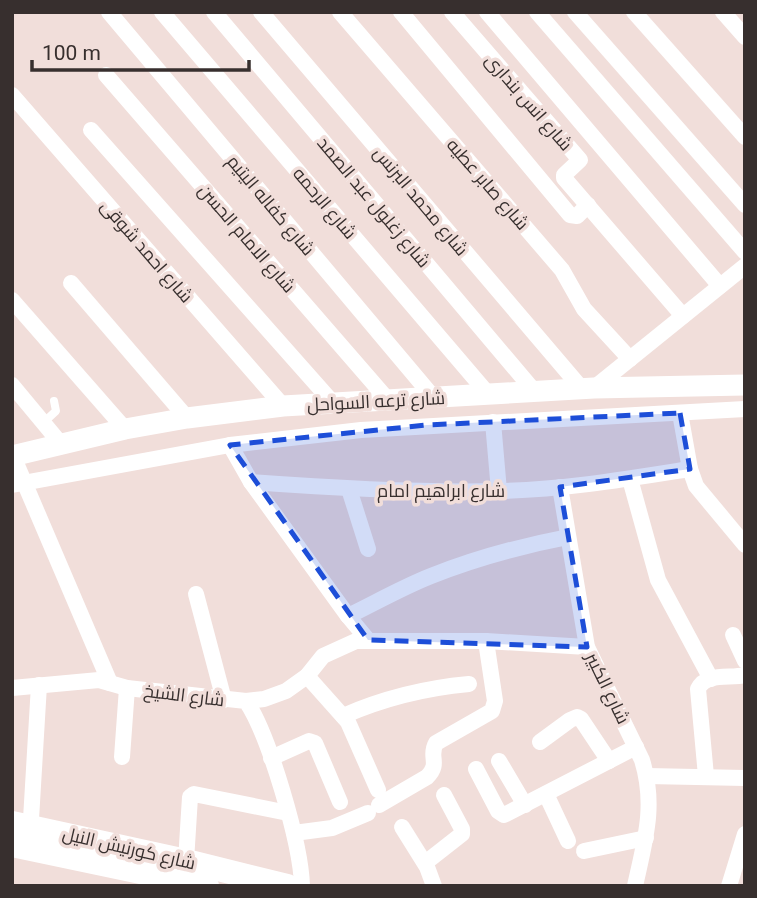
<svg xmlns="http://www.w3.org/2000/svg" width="757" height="898" viewBox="0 0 757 898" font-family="Roboto,Cairo,sans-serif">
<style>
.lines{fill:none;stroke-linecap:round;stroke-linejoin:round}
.service{stroke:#fff;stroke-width:8}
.minor{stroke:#fff;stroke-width:16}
.secondary{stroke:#fff;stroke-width:21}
.primary{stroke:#fff;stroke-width:24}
.marked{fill:#1d4ed8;fill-opacity:0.2;stroke:#1d4ed8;stroke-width:5;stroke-dasharray:14 9;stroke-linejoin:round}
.labels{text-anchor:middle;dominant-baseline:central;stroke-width:7;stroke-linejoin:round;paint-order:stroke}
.street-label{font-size:18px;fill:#372f2e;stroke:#f1deda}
</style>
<rect width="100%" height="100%" fill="#f1deda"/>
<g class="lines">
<!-- service -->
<path class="service" d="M43,423L56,411L54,401"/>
<!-- minor -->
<g class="minor">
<path d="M109,12L433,397"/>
<path d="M162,12L488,394"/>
<path d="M214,12L534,391"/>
<path d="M261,12L582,389"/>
<path d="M340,12L562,270L584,309L630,359"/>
<path d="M401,12L570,215L577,216L588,205"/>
<path d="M452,12L580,160L564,175V178L683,316"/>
<path d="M487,12L720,286"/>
<path d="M537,12L745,252"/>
<path d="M575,12L745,205"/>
<path d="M634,12L745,137"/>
<path d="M723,12L745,37"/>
<path d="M106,75L388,400"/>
<path d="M12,95L283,406"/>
<path d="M91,130L333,403"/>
<path d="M71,283L187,418"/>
<path d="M12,300L125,429"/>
<path d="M12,385L61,444"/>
<path d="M594,388L745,266"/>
<path d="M680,413L690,469L696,486L745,545"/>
<path d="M493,422L499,491"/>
<path d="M230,445L251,482L348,616L368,640"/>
<path d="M13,456L110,683"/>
<path d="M630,479L658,580L711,679"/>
<path d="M251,482C333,488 416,493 498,491C562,490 627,479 690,469"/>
<path d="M12,485L230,445L361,430L745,409"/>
<path d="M560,487L587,647L642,760C656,806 645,840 635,886"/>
<path d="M349,489L368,549"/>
<path d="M196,594L224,700"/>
<path d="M348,616C375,603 403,587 431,576C476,558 521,546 568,537"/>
<path d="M733,635L745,661"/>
<path d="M307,676L348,722L378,790"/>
<path d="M12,688L99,680L127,688L246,701C269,735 301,844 302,886"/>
<path d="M246,701L264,699L286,691L307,676L323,656L356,641H486L587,647"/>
<path d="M343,716C384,698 425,688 469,684"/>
<path d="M540,742L570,720L577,717L581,719L609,761"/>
<path d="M122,757L127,688"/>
<path d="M271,758L309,741L315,743L340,802"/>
<path d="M499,761L525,805"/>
<path d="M476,769L498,811L504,815L636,747"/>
<path d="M647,776L745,778"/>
<path d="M706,776L698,689C706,672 730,679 745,675"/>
<path d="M546,794L568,841"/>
<path d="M379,805L427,777C441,763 428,757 436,743L492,711L495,701L486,641"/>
<path d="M402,827L427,867L434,886"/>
<path d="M294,833L332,828L368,813"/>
<path d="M30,836L39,685"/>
<path d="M584,851L646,838"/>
<path d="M186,861L190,797L194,794L288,813"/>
<path d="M425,863L462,834V829L444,795"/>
<path d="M729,886L745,834"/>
</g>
<!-- secondary -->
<path class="secondary" d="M12,456L125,429L187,418L283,406L594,388L745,385"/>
<!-- primary -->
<g class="primary">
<path d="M12,823L186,861L287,886"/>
<path d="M12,845L207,886"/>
</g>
</g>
<!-- marked area -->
<path class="marked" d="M680,413L690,469L560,487L587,647L368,640L230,445L427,425Z"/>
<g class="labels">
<!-- street labels -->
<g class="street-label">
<text transform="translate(529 102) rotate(49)">شارع انس بندارى</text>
<text transform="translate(488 184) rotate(49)">شارع صابر عطيه</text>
<text transform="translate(421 201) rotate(50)">شارع محمد البرنس</text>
<text transform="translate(374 202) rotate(50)">شارع زغلول عبد الصمد</text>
<text transform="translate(325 203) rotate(50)">شارع الرحمه</text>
<text transform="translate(271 205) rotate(50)">شارع كفاله اليتيم</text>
<text transform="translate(247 238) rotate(49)">شارع الامام الحسن</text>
<text transform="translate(147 251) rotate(49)">شارع احمد شوقى</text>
<text transform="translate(376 401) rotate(-3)">شارع ترعه السواحل</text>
<text x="441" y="490">شارع ابراهيم امام</text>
<text transform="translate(608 688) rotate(64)">شارع الكبير</text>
<text transform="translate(184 695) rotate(7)">شارع الشيخ</text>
<text transform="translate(129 848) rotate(13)">شارع كورنيش النيل</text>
</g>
</g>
<!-- border -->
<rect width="757" height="898" fill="none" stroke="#372f2e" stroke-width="28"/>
<!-- scale -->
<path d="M32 60v10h217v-10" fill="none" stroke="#372f2e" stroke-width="3.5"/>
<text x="42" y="60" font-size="21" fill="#372f2e" stroke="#f1deda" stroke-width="5" paint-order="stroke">100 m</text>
</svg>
